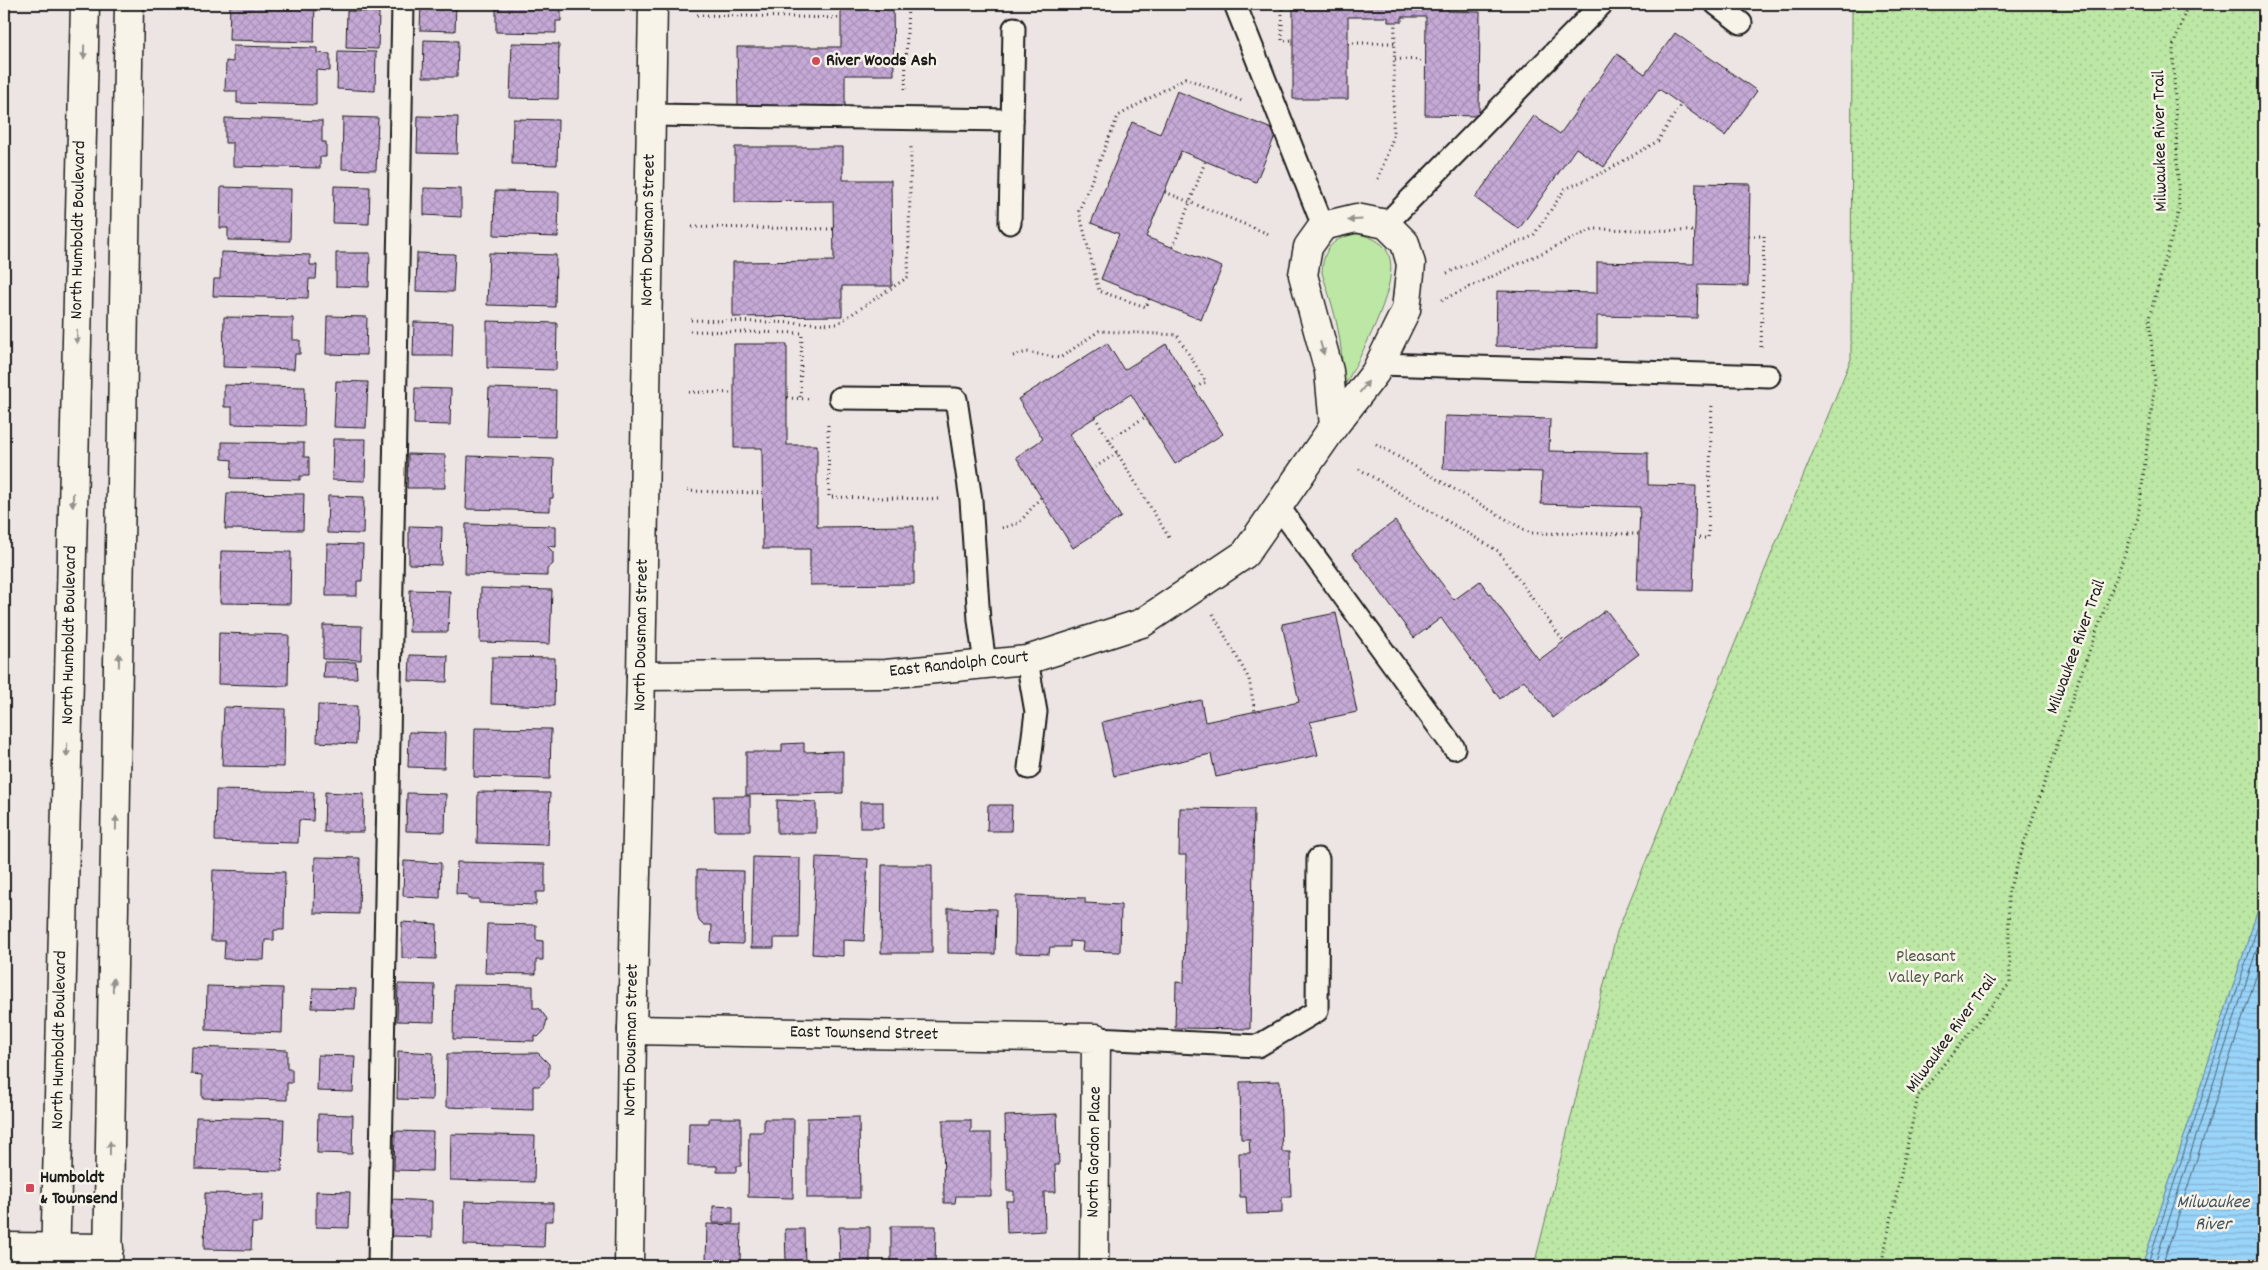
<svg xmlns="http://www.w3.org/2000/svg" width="2268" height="1270" viewBox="0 0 2268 1270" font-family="Dekko,sans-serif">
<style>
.grass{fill:#bce7a4;stroke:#6c8260}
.park{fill:url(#park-dots);stroke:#6c8260}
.water{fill:url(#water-rules);stroke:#678aa1}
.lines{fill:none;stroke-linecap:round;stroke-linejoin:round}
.shore{stroke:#4e6674;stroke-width:1}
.building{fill:url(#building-cross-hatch);stroke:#1c1c1c}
.lane-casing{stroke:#1c1c1c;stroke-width:25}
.street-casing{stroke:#1c1c1c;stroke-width:31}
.secondary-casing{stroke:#1c1c1c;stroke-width:31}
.path{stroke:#1c1c1c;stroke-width:3;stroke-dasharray:1 4;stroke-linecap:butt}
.lane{stroke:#f7f3e8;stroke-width:21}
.street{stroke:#f7f3e8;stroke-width:28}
.secondary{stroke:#f7f3e8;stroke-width:28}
.oneway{fill:#94928c}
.poi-dot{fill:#d1495b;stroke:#f7f3e8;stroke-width:2}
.labels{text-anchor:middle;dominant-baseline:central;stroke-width:5;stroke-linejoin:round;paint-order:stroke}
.poi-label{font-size:18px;font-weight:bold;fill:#1c1c1c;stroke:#f7f3e8;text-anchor:start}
.street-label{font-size:18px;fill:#1c1c1c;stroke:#f7f3e8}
.park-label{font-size:18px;fill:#4c5945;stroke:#f7f3e8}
.water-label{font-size:19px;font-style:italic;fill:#42535e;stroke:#f7f3e8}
</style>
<defs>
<pattern id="park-dots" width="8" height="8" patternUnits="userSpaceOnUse" patternTransform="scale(1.25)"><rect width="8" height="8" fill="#bce7a4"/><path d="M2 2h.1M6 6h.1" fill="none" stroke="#a1c68d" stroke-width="1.8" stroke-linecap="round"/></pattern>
<pattern id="water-rules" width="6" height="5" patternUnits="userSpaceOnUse" patternTransform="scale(1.25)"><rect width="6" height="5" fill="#99d4f9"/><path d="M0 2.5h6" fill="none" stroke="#83b5d5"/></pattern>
<pattern id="building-cross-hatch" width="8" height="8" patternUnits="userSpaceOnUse" patternTransform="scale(1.25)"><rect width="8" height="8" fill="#c5a9d6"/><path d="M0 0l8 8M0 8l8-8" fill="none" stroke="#a991b7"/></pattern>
</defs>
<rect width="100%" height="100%" fill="#ede4e4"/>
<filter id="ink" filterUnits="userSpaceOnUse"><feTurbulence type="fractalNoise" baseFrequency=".02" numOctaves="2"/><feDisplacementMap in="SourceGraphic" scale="10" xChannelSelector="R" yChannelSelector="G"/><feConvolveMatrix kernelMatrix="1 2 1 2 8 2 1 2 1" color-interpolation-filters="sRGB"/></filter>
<g filter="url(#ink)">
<!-- grass -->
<path class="grass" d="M1358,234C1372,237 1387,243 1390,259C1397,290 1360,357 1345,385L1342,384C1344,343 1335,312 1322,273C1323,248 1333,237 1358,234Z"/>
<!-- park -->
<path class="park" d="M1852,4H2264V313L2260,345L2264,428V891L2142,1266H1534L1617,932L1851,359Z"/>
<!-- water -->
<g class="water">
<path d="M2264,313V428L2260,345Z"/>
<path d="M2264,891V1266H2142Z"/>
</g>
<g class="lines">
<!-- shore -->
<g class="shore">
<path d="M2147,1266L2264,907"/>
<path d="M2154,1266L2264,927"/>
<path d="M2162,1266L2264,952"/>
</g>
</g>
<!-- building -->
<g class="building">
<path d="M230,4H315L314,42L229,40Z"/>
<path d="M421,4H456L455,31L420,30Z"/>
<path d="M496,4H561V21H556V33L496,32Z"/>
<path d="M841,4H893L894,75H845V107H738L737,47H841Z"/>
<path d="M1293,4H1448V11L1480,12L1479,116L1425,115L1426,17H1402V22H1388V17H1348V99H1293Z"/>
<path d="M347,11L379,12L378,49L346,48Z"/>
<path d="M1675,33L1757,91L1725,136L1659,89L1604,167L1576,148L1519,229L1475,198L1534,116L1560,134L1617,54L1645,74Z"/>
<path d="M424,40L458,41L457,77H423Z"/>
<path d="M512,43L559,44L558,99L510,98Z"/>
<path d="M233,46L317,48V53L330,54V71L316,70V105L237,103V91H225L226,61L233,62Z"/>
<path d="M338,51L376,52L375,91L337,89Z"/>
<path d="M1177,91L1277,131L1256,182L1181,151L1146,237L1222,267L1201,320L1101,279L1119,234L1091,223L1132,122L1160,134Z"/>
<path d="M418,116L458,117L457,154L417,153Z"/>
<path d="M343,117L378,118L376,170L342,169Z"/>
<path d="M225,118L322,121V142H326V157H320V168L233,166V143H225Z"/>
<path d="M513,119L558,120L557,165L512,164Z"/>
<path d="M735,147H843V180H891L892,286H842V316L733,317V262L834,261L833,201L735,202Z"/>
<path d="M1696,183L1750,184L1748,286L1698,285L1697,318L1597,316V348L1496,346L1497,291L1597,293V262L1694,264Z"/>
<path d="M334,186L370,187L369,224L333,223Z"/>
<path d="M221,187L291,189L290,241L228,240V228H220Z"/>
<path d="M424,188L461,189V217L424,215Z"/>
<path d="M495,191L559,192L558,237L494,235Z"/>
<path d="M221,252L310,255V265H317L316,279H309L308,298L213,296L214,279H220Z"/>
<path d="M336,253H370L369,287L336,286Z"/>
<path d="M417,253L455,254L453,292L416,291Z"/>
<path d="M489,253L556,255L555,307L487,305Z"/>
<path d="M327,316L367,317L366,355L326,354Z"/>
<path d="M224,317L293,318V340H300V354H295L294,369L223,367Z"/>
<path d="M487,321L557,323L556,370L487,368Z"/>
<path d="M414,322L453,323L452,356H413Z"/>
<path d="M1107,343L1124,370L1166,344L1223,434L1175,464L1131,394L1069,434L1121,517L1073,548L1016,457L1043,439L1018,399Z"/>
<path d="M734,344H787V445H817V527L914,526V584L810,585V549H763L762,448H734Z"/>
<path d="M336,381L368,382L366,428L334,427Z"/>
<path d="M224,385L305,387L304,426L232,424V407H224Z"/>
<path d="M415,388L451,389L450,425L414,424Z"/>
<path d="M489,388L556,390L555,437L487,436Z"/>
<path d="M1445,416L1550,419L1549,451L1648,453V485L1696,486L1693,591L1637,590L1640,507L1541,504L1542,472L1443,469Z"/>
<path d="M333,439H366L365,481L332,480Z"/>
<path d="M222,442L304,443V457H309V476H300V480L231,478L232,460L222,459Z"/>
<path d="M408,454L445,455V488H407Z"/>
<path d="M468,456L554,459L553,498H550V511L466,509Z"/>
<path d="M227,493L304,494L303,530L225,529Z"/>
<path d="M328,496L364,497L363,534L327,533Z"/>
<path d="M1395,521L1454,600L1480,581L1539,660L1606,610L1639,654L1553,718L1524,680L1500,699L1441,618L1414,638L1352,553Z"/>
<path d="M466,524L556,526V547L547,546L553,552V564L547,569V576L465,574Z"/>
<path d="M409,526L442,527L441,565L409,564Z"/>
<path d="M327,544L363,545L362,581H357V596H326Z"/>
<path d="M221,551L291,552L290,604L220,603Z"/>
<path d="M481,588L552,590L550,644L480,642Z"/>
<path d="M410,590L450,591L448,632H409Z"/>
<path d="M1336,613L1357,712L1310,722L1318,755L1216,777L1211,754L1114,776L1102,722L1201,700L1205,722L1299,702L1282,624Z"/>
<path d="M323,625L362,626L361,660L323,659Z"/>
<path d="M219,633L289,635L288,686L218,684Z"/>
<path d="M410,655L448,656L447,682L409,681Z"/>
<path d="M492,657L555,658L554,706L491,704Z"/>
<path d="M324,662H356L357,678H323Z"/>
<path d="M318,705L357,706L356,744L317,742Z"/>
<path d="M224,707L285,709L284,767L222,766Z"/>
<path d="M475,728L551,729L550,779L474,777Z"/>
<path d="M409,732L445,733L444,768L408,767Z"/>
<path d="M804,743V752L843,751V793L746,795V752H782V744Z"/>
<path d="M216,790L314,792L313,821L299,820L298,843L215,841Z"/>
<path d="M325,792L364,794L363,832H324Z"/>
<path d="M478,792L550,793L548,845L477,843Z"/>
<path d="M407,793L446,794L445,832L406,831Z"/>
<path d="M714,796H750V831H715Z"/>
<path d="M777,800L816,802V833H777Z"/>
<rect x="860" y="802" width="23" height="26"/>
<path d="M988,805H1012L1011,831H987Z"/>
<path d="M1180,808L1254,809L1250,1029L1175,1028L1176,982L1184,983L1186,855H1179Z"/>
<path d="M315,857L360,858L359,914L314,913Z"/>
<path d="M753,857L800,858L799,938H774V948H751Z"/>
<path d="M816,857L868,859L864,941L843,940V956L812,954Z"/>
<path d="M404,861L441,863L440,898L403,896Z"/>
<path d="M457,862L545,864V892H536V905L479,903V899H468V895L456,894Z"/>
<path d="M882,865H932V953H881Z"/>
<path d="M213,870L285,872L284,930H274V940H265L264,960L224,959L225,941H211Z"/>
<path d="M697,870L744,871L743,944L711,943L712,925H703L699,921L697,911Z"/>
<path d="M1016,896L1085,898V903L1121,905L1120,952L1082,951L1083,942L1070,941V947H1050L1049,954L1015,953Z"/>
<path d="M948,908L996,909L995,954L948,953Z"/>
<path d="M402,922L437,924L436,959L402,958Z"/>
<path d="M487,924L536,925V940L543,941V960H536V974L485,973Z"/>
<path d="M398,984L435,985L434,1022L397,1021Z"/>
<path d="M454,985L533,986V1008H539L547,1019L544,1031L538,1037L534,1036V1041L453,1039Z"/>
<path d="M207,986L283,988L282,1033L206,1030Z"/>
<path d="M313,988L356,989L355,1009L312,1008Z"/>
<path d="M192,1047L287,1050V1069H292V1083H287V1100L202,1098V1075L191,1074Z"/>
<path d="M398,1051L433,1053L432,1100L397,1099Z"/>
<path d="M538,1053L549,1064V1077L539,1086H533V1110L446,1107L447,1054Z"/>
<path d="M318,1055L355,1056L353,1092L317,1091Z"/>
<path d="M1280,1081L1282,1152H1290L1291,1197H1282V1213L1247,1214L1246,1197H1240L1239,1153H1250L1249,1139H1241L1240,1082Z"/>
<path d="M318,1114L353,1115L352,1154L317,1153Z"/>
<path d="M1057,1114L1059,1165H1055L1056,1192H1044L1045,1231L1007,1233L1006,1201H1014V1191H1007L1005,1116Z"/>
<path d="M196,1117L284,1119L282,1171L195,1169Z"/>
<path d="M859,1117L860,1198H807V1118Z"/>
<path d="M709,1118H741V1166H736V1172H717V1166H688L689,1123H709Z"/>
<path d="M764,1119H794L793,1198L748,1197L749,1132H764Z"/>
<path d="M943,1120H971V1133H991V1196H956L955,1203H944Z"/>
<path d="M395,1131L433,1132L432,1171L394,1170Z"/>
<path d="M451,1134L535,1136L534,1182L450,1180Z"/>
<path d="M316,1191L350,1192L349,1228L316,1227Z"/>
<path d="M205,1193L263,1194L262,1223H252L251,1250L204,1249Z"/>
<path d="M392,1199L432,1201V1237L391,1236Z"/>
<path d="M465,1201L553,1203V1221H545L544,1247L464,1245Z"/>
<path d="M713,1206L733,1207V1223H713Z"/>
<path d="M707,1224L741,1225L740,1262L706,1261Z"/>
<path d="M891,1226H936L935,1266H891Z"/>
<path d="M839,1227H870V1265H840Z"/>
<path d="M785,1229H804L805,1262L786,1263Z"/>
<path d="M314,1264L352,1265V1266H314Z"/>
</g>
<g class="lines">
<defs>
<g id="lane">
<path d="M1235,4L1323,226"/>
<path d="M1716,4L1741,23"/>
<path d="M651,115L1012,120"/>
<path d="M1010,223L1014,28"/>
<path d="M1386,224L1602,4"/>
<path d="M1379,364L1769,376"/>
<path d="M840,398L956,399L971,500L979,620L985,664"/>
<path d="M1278,506L1454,748"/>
<path d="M1027,660L1036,712L1029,768"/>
<path d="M1096,1038L1258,1046L1317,1011L1318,859"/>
<path d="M379,1266L403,4"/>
</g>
<g id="street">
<path d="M641,676L886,674L1027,660L1142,623L1245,554L1334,426L1375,373L1406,310L1411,264L1405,243L1386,224L1356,218L1323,226L1308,247L1303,275L1329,371L1334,426"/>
<path d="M632,1030L1096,1038L1094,1266"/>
<path d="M4,1247L109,1248"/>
<path d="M629,1266L632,1030L641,676L653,4"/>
</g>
<g id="secondary">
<path d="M55,1266L85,4"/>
<path d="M108,1266L129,4"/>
</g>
</defs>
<!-- lane casing -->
<use href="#lane" class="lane-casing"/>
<!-- street casing -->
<use href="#street" class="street-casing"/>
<!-- secondary casing -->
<use href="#secondary" class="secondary-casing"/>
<!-- path -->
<g class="path">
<path d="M1282,4V41L1293,40"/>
<path d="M697,15L841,18"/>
<path d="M1348,43H1395"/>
<path d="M1395,59L1425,60"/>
<path d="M905,89L908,4"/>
<path d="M1378,179L1393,138L1395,22"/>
<path d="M1165,192L1271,235"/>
<path d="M692,227L834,229"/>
<path d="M1749,236H1764L1761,347"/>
<path d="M1173,247L1205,162"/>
<path d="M1447,273L1533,236L1565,189L1604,172L1658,141L1681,104"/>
<path d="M1149,299L1146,307L1099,291L1079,211L1118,116L1185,78L1242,101"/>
<path d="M1442,300L1593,229L1695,231"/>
<path d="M691,320L837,324L908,277L911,147"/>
<path d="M690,331L802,333L800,398"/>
<path d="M1013,356L1027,352L1060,358L1099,331L1177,335L1206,382L1194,388"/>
<path d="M689,392L734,393"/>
<path d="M787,398L811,399"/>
<path d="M1095,417L1170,539"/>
<path d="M828,425L829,497L942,499"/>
<path d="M1109,440L1145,417"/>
<path d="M1376,444L1530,533L1639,534"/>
<path d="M1359,469L1498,551L1564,642"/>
<path d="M1091,470L1117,453"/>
<path d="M687,491L763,493"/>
<path d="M1002,528L1019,523L1041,497"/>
<path d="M1694,538H1708L1712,402"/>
<path d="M1213,614L1249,679L1255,712"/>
<path d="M1881,1266L1918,1096L2010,983L2008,893L2074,693L2138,518L2155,382L2149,318L2179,210L2173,47L2188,4"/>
</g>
<!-- lane -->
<use href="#lane" class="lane"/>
<!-- street -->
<use href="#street" class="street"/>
<!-- secondary -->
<use href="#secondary" class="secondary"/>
</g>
<!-- one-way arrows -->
<defs><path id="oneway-solid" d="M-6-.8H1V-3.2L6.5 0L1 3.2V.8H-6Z" transform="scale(1.25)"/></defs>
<g class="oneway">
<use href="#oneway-solid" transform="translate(84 52) rotate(91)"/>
<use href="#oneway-solid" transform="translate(1355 220) rotate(177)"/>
<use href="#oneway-solid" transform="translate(77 337) rotate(91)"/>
<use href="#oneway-solid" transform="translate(1322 348) rotate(74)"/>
<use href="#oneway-solid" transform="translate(1364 387) rotate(-52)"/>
<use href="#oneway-solid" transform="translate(73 500) rotate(91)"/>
<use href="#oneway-solid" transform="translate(119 660) rotate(-89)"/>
<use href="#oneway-solid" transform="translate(67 750) rotate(91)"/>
<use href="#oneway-solid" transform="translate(116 823) rotate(-89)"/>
<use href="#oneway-solid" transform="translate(113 985) rotate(-89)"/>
<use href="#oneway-solid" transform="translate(110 1148) rotate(-89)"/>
</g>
</g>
<!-- markers -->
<g class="poi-dot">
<circle cx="816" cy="61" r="5"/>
<rect x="25" y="1183" width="10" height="10" rx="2.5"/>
</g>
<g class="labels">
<!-- poi labels -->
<g class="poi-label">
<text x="826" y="61">River Woods Ash</text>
<text x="40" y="1178">Humboldt<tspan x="40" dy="21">&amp; Townsend</tspan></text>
</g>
<!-- street labels -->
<g class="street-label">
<text transform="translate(2161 141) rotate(-91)">Milwaukee River Trail</text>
<text transform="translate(79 230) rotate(-89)">North Humboldt Boulevard</text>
<text transform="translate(649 230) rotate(-89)">North Dousman Street</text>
<text transform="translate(70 635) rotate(-89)">North Humboldt Boulevard</text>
<text transform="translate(642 635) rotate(-89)">North Dousman Street</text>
<text transform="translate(2077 647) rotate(-70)">Milwaukee River Trail</text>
<text transform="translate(959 665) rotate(-6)">East Randolph Court</text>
<text transform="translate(864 1034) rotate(1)">East Townsend Street</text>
<text transform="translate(1952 1034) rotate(-54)">Milwaukee River Trail</text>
<text transform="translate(60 1040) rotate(-89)">North Humboldt Boulevard</text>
<text transform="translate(632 1040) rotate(-89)">North Dousman Street</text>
<text transform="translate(1095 1152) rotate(-89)">North Gordon Place</text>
</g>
<!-- park labels -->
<g class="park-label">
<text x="1926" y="957">Pleasant<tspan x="1926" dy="21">Valley Park</tspan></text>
</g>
<!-- water labels -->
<g class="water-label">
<text x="2213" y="1203">Milwaukee<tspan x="2213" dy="22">River</tspan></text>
</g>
</g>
<!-- margin -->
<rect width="2268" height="1270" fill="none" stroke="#f7f3e8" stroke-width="20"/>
<rect x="10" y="10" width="2248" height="1250" fill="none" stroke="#1c1c1c" stroke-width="2" filter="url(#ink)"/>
</svg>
